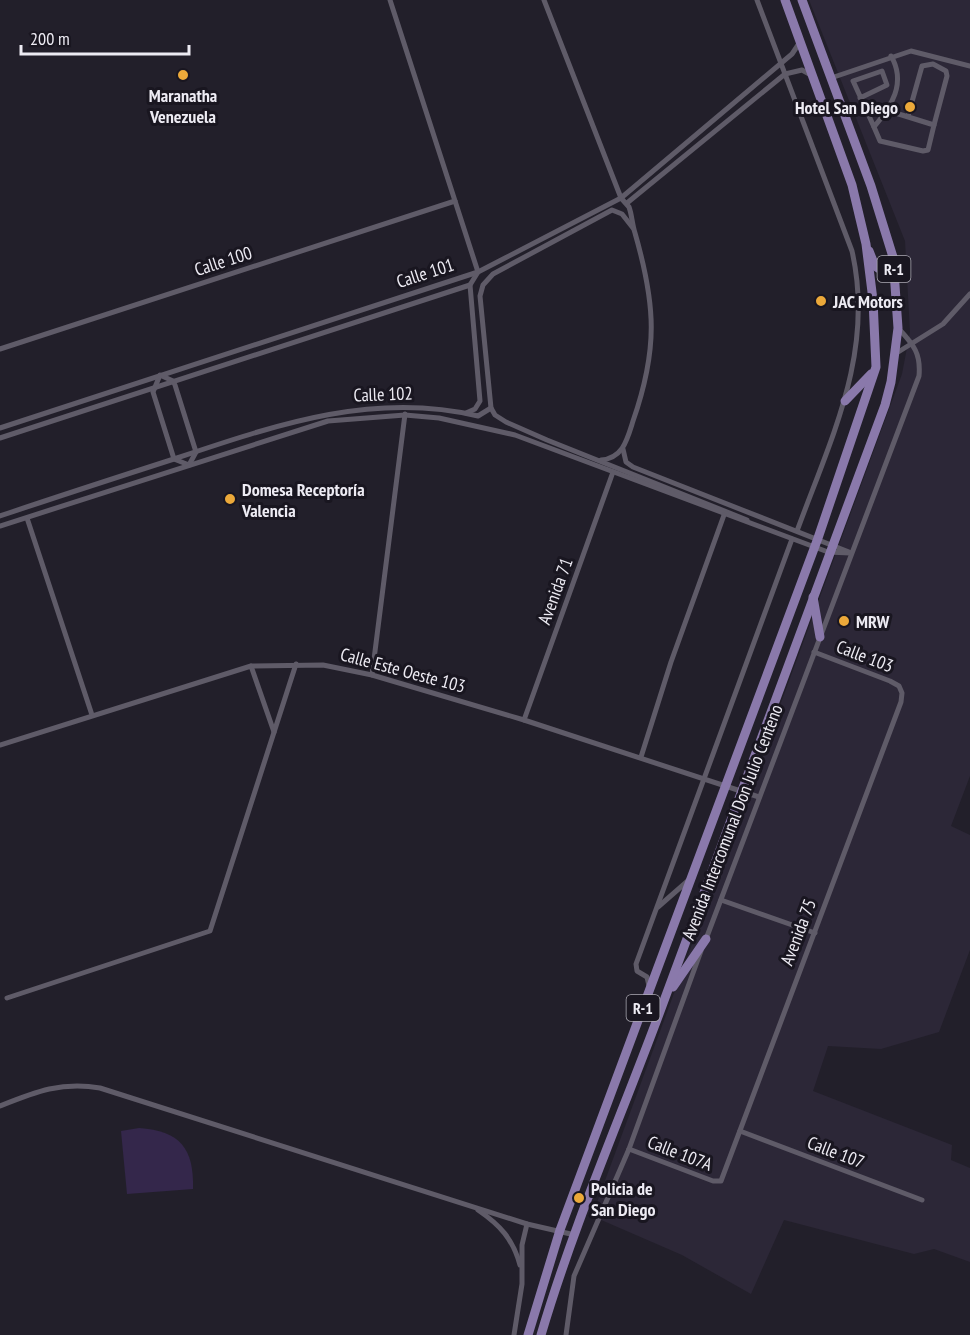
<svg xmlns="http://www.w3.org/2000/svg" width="970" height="1335" viewBox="0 0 970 1335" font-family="'PT Sans Narrow',sans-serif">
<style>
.built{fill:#2c2737}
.green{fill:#34274b}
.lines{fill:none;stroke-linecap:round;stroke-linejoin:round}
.minor{stroke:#5f5b68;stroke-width:5}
.primary{stroke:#8a79ab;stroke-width:9}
.poi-dot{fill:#eca93a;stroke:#191620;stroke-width:2}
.labels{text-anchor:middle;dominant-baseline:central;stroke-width:6;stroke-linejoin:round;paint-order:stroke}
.shield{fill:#191620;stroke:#adabb4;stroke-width:1.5}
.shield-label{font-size:16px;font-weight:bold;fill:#edebf3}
.poi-label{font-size:18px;font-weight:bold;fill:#edebf3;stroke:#191620;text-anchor:start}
.street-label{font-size:18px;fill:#edebf3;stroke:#191620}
</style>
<rect width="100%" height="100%" fill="#221f2a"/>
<!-- built -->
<path class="built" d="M809,0H970V776L951,826L970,835V950L939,1032L881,1049L828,1046L813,1091L952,1145L951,1160L970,1168V1262L934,1249L914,1254L784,1220L751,1294L682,1255L592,1216L902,374L910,332L905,241Z"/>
<!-- green -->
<path class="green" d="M139,1128C180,1131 194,1148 193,1189L127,1194L121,1131Z"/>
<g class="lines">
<!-- minor -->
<g class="minor">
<path d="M390,0L478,272L470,285L480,401L475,409L466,413"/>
<path d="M544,0L621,198L629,207C632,215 632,224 635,233C656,306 658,349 633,421C627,440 623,458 601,460"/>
<path d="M757,0L852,251C875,352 831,438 797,531"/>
<path d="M831,78L911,51L970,66"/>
<path d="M860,98L887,85L882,71L853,81L854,83L874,127C891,107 907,83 891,56"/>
<path d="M908,116L922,66L933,64L946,71L947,76L934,125"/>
<path d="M874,127L880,141L923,151L928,150L934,125L889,111"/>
<path d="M627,203L785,74L802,70L811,75"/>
<path d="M633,228L622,214L612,210L493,274L483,285L480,296L491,408L495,415L506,422L547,440L747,520"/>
<path d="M0,349L455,201"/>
<path d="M895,354L943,324L970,294"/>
<path d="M160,375L173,381L175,385L196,452L189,465L174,459L153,392Z"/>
<path d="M0,428L478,272L621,198L792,54L800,42"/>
<path d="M0,438L470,285"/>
<path d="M623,449L626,462L633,467L849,552"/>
<path d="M0,516C59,496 118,477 177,458C276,425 373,391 478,416L491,408"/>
<path d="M27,518L92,715"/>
<path d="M0,526L328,421L405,415L439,418L515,435L828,552L850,553"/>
<path d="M251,666L274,732"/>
<path d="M372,675L405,414"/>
<path d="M524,720L613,472"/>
<path d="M0,745L251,666L323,665L372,675L524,720L759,797"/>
<path d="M641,757L671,662L724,515"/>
<path d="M721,900L815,933"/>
<path d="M658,907L690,879"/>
<path d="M706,939L919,376C921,354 914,345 899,329"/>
<path d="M649,986L647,977L637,971L636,964L792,539"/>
<path d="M7,998L210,931L296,664"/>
<path d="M0,1106C35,1092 62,1081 100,1088L527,1224L575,1235"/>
<path d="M740,1131L922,1200"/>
<path d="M629,1149L713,1181H721L901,702L902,693L899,686L890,681L814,652"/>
<path d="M478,1210C500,1225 513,1239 520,1265"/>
<path d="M514,1335L522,1284V1245L527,1224"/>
<path d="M566,1335L574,1276L629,1149L701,951"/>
</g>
<!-- primary -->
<g class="primary">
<path d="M869,251L875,266L881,270L888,268L893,257"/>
<path d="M845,401L871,374"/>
<path d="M813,597L820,637"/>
<path d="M673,987L706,939"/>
<path d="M528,1335L560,1230L818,538L876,367L873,300L866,244L852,185L785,0"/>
<path d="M541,1335C575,1220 624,1110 665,998C739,801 811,602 885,405L891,382L898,328L893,257L871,186L802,0"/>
</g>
</g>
<!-- markers -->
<g class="poi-dot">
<circle cx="183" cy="75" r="6"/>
<circle cx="910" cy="107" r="6"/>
<circle cx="821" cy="301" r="6"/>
<circle cx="230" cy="499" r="6"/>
<circle cx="844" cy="621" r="6"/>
<circle cx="579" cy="1198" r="6"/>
</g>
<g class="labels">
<!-- shield labels -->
<g class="shield">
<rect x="877.5" y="256" width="33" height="26" rx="4.5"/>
<rect x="626.5" y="995" width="33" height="26" rx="4.5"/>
</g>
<g class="shield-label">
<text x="894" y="269">R-1</text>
<text x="643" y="1008">R-1</text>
</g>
<!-- poi labels -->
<g class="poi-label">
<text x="183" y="95" text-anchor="middle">Maranatha<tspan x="183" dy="21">Venezuela</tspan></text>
<text x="898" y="107" text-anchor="end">Hotel San Diego</text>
<text x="833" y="301">JAC Motors</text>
<text x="242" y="489">Domesa Receptoría<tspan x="242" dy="21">Valencia</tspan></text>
<text x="856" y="621">MRW</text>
<text x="591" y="1188">Policia de<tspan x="591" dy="21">San Diego</tspan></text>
</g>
<!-- street labels -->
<g class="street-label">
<text transform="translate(223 261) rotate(-18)">Calle 100</text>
<text transform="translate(425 273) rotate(-18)">Calle 101</text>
<text transform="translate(383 394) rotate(-2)">Calle 102</text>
<text transform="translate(555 591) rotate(-70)">Avenida 71</text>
<text transform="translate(865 656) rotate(21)">Calle 103</text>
<text transform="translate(403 670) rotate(15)">Calle Este Oeste 103</text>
<text transform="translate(732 822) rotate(-69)">Avenida Intercomunal Don Julio Centeno</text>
<text transform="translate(798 932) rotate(-69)">Avenida 75</text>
<text transform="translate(836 1152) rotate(21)">Calle 107</text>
<text transform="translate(680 1153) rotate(21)">Calle 107A</text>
</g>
</g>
<!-- scale -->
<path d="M21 45v9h168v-9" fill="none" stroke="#edebf3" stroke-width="3"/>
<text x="30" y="45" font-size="18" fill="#edebf3" stroke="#191620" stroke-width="4.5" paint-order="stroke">200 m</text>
</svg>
